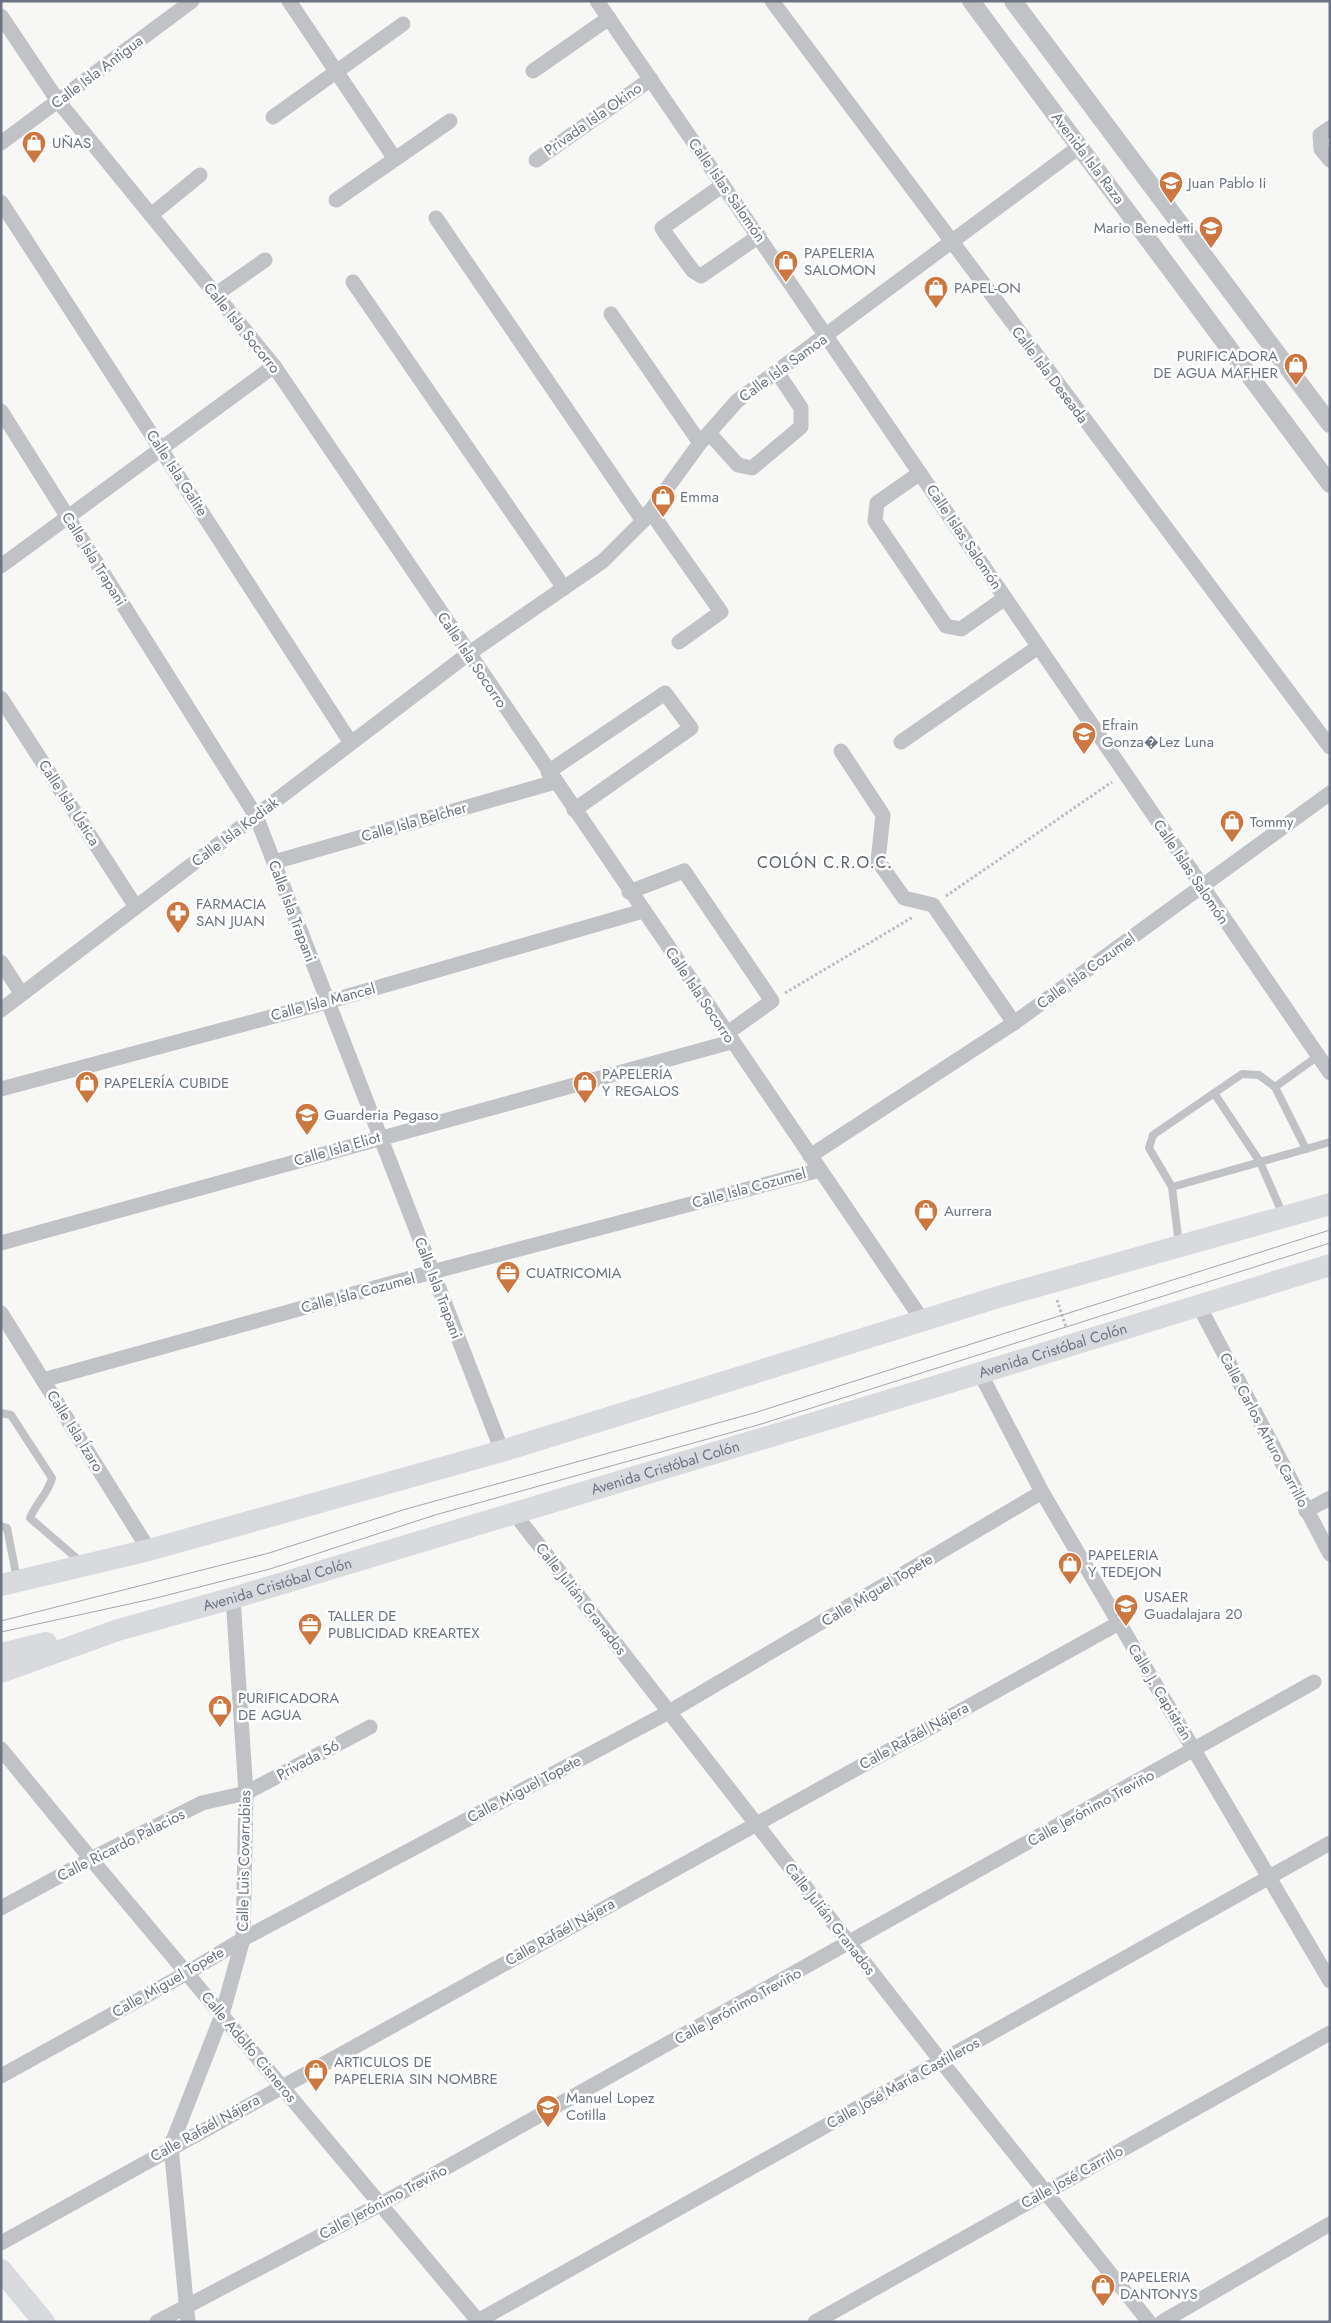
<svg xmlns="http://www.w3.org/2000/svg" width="1331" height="2323" viewBox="0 0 1331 2323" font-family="Jost,sans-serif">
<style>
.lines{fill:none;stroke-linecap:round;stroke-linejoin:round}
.path{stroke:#babcbf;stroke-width:3;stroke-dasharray:2.5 2.5;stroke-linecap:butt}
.service{stroke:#c0c2c6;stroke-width:8}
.minor{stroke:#c0c2c6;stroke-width:15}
.tertiary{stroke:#c0c2c6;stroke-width:18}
.primary{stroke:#d8dade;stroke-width:22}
.tram{stroke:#a2a6ac;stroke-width:1}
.labels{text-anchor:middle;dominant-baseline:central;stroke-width:5;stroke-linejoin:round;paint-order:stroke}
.street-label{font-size:15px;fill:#6b7482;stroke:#fff}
.poi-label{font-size:15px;fill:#6b7482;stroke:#fff;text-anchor:start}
.neighbourhood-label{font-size:16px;letter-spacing:1px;fill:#585e69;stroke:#fff}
</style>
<rect width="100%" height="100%" fill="#f7f8f5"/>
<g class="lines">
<!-- path -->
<g class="path">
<path d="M946,896L1112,782"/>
<path d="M785,993L913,917"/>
<path d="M1057,1300L1066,1327"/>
</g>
<!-- service -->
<g class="service">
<path d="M1318,1056L1275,1087L1306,1149L1330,1142"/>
<path d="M1275,1087L1259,1075L1242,1074L1153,1135L1149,1148L1172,1187L1306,1149"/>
<path d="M1214,1093L1260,1162L1283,1215"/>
<path d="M1172,1187L1179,1245"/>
<path d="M1,1413L11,1415L52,1478C48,1494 36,1503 30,1518L81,1562"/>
<path d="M1,1526L7,1528L17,1579"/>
</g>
<!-- minor -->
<g class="minor">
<path d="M289,1L395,159"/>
<path d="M597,1L1330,1073"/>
<path d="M772,1L1330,747"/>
<path d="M1,16L58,101L274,366L923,1321"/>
<path d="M533,71L609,18"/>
<path d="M273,117L403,24"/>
<path d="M1330,128L1320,135L1321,149L1330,160"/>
<path d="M1,143L192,1"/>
<path d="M536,160L651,79"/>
<path d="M723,185L662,228L665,233L693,271L701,276L759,236"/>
<path d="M336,200L450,121"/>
<path d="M1,202L351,743"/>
<path d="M151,215L200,175"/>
<path d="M436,218L643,521"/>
<path d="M353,282L564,588"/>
<path d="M215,295L265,260"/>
<path d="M611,314L700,443"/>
<path d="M1,411L256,816L502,1451"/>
<path d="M709,433L738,465L752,468L801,427V408L777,372"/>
<path d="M920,473L877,503L875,521L946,626L961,629L1005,598"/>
<path d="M650,511L721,612L679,642"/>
<path d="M1,566L274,366"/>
<path d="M1,698L136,907"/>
<path d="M901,742L1038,647"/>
<path d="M841,751L883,815L878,861L904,898L933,905L1014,1023"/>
<path d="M548,772L665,693L691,728L574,810"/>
<path d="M274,862L555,782"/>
<path d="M629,892L684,871L772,1001L726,1034"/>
<path d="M1,962L21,993"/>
<path d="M1,1010L468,654L603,561L643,521L700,443L737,401L1079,147"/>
<path d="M1,1089L327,1002L643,911"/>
<path d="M810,1156L1014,1023L1330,793"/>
<path d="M1,1243L731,1042"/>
<path d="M1199,1306L1330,1554"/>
<path d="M1,1313L149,1550"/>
<path d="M980,1373L1042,1492L1330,1981"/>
<path d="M43,1380L432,1272L820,1170"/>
<path d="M1306,1511L1330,1498"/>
<path d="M514,1513L941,2061L1149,2322"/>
<path d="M1,1749L91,1859L479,2322"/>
<path d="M1,1908L91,1859L202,1803L246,1793L370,1727"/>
<path d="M1,2076L187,1973L243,1939L669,1712L1042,1492"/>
<path d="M1,2243L1119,1623"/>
<path d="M157,2322L381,2204L1314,1682"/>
<path d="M188,2322L171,2146L222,2015L243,1939L246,1793L233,1598"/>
<path d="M476,2322L1330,1843"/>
<path d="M815,2322L1330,2033"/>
<path d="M1162,2322L1330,2224"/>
</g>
<!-- tertiary -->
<g class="tertiary">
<path d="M971,1L1330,484"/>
<path d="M1013,1L1330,424"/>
</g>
<!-- primary -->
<g class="primary">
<path d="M1,1585L149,1550L502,1451L995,1298L1330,1204"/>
<path d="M1,1654L46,1643"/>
<path id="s1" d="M1,1672L118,1630L233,1598L980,1373L1330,1265"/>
<path d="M1,2270L44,2322"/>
</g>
<!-- tram -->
<g class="tram">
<path d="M1,1621L269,1553L406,1509L754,1413L1330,1230"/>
<path d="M1,1632L152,1599L270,1569L435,1515L758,1425L1330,1243"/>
</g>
</g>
<!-- icons -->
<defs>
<symbol id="shop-pin" viewBox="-11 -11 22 30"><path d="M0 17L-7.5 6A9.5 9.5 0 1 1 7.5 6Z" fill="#cd7740" stroke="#fff"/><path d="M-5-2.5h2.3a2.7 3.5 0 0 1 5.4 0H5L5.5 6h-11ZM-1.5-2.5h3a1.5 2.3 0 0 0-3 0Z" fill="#fff"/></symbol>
<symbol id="school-pin" viewBox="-11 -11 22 30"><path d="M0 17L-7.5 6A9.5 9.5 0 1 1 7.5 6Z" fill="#cd7740" stroke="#fff"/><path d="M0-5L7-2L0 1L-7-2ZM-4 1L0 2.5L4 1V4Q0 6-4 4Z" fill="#fff"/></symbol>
<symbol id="pharmacy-pin" viewBox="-11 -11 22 30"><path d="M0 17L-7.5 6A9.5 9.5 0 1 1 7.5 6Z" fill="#cd7740" stroke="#fff"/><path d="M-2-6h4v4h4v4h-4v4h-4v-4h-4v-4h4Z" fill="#fff"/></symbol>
<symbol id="office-pin" viewBox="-11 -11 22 30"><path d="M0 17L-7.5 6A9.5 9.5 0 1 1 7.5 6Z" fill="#cd7740" stroke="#fff"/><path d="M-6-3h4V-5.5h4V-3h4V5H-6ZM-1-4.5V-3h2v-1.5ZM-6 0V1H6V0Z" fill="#fff"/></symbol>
</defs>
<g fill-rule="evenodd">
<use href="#shop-pin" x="20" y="129" width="28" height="38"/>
<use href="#school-pin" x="1157" y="169" width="28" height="38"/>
<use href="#school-pin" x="1197" y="214" width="28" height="38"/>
<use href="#shop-pin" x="772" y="248" width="28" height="38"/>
<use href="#shop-pin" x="922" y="274" width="28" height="38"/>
<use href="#shop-pin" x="1282" y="351" width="28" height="38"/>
<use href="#shop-pin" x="649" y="483" width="28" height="38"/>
<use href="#school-pin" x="1070" y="720" width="28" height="38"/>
<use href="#shop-pin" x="1218" y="808" width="28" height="38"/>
<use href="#pharmacy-pin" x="164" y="899" width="28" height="38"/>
<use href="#shop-pin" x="73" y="1069" width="28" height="38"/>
<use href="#shop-pin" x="571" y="1069" width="28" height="38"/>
<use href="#school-pin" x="293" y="1101" width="28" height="38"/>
<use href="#shop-pin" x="912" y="1197" width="28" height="38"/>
<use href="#office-pin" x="494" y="1259" width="28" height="38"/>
<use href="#shop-pin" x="1056" y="1550" width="28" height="38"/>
<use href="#school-pin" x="1112" y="1592" width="28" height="38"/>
<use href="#office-pin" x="296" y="1611" width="28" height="38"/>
<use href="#shop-pin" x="206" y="1693" width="28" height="38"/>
<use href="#shop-pin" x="302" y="2057" width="28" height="38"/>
<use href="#school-pin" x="534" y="2093" width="28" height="38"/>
<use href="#shop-pin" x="1089" y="2272" width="28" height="38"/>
</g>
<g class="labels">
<!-- street labels -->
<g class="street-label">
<text transform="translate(97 72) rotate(-37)">Calle Isla Antigua</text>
<text transform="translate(593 119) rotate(-35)">Privada Isla Okino</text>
<text transform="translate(1088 158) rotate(53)">Avenida Isla Raza</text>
<text transform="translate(727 190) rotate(55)">Calle Islas Salomón</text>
<text transform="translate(242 328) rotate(51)">Calle Isla Socorro</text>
<text transform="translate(783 368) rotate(-36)">Calle Isla Samoa</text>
<text transform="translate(1050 375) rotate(53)">Calle Isla Deseada</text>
<text transform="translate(177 473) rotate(57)">Calle Isla Galite</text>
<text transform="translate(964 537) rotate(56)">Calle Islas Salomón</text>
<text transform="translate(94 559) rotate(58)">Calle Isla Trapani</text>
<text transform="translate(472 660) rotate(56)">Calle Isla Socorro</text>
<text transform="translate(69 803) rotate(57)">Calle Isla Ústica</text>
<text transform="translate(414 822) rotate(-16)">Calle Isla Belcher</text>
<text transform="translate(235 832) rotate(-37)">Calle Isla Kodiak</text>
<text transform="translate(1191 872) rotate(56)">Calle Islas Salomón</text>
<text transform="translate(292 911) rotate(69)">Calle Isla Trapani</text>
<text transform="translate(1086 971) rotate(-36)">Calle Isla Cozumel</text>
<text transform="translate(700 995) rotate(56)">Calle Isla Socorro</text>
<text transform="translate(323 1002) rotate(-15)">Calle Isla Mancel</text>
<text transform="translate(337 1149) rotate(-16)">Calle Isla Eliot</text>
<text transform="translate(749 1188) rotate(-15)">Calle Isla Cozumel</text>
<text transform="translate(438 1288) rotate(69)">Calle Isla Trapani</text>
<text transform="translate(358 1293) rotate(-15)">Calle Isla Cozumel</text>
<text stroke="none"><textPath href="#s1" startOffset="1100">Avenida Cristóbal Colón</textPath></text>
<text transform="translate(1264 1430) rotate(62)">Calle Carlos Arturo Carrillo</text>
<text transform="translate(75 1431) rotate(58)">Calle Isla Ízaro</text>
<text stroke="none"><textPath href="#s1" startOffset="695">Avenida Cristóbal Colón</textPath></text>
<text stroke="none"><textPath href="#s1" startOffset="290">Avenida Cristóbal Colón</textPath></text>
<text transform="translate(877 1590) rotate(-31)">Calle Miguel Topete</text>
<text transform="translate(581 1599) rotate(52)">Calle Julián Granados</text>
<text transform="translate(1160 1692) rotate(59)">Calle J. Capistrán</text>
<text transform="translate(914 1736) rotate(-29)">Calle Rafaél Nájera</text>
<text transform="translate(308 1760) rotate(-28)">Privada 56</text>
<text transform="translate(524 1789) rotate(-28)">Calle Miguel Topete</text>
<text transform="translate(1091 1808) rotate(-29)">Calle Jerónimo Treviño</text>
<text transform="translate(121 1845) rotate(-27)">Calle Ricardo Palacios</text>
<text transform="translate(244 1861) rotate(-89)">Calle Luis Covarrubias</text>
<text transform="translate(830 1919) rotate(52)">Calle Julián Granados</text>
<text transform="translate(560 1932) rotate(-29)">Calle Rafaél Nájera</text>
<text transform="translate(168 1982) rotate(-30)">Calle Miguel Topete</text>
<text transform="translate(738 2006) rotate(-29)">Calle Jerónimo Treviño</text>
<text transform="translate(249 2047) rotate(50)">Calle Adolfo Cisneros</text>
<text transform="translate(903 2083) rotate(-29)">Calle José María Castilleros</text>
<text transform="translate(205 2128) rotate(-29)">Calle Rafaél Nájera</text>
<text transform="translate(1072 2177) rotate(-29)">Calle José Carrillo</text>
<text transform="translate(383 2202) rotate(-28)">Calle Jerónimo Treviño</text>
</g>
<!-- poi labels -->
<g class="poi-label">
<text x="52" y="143">UÑAS</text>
<text x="1188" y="183">Juan Pablo Ii</text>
<text x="1194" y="228" text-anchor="end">Mario Benedetti</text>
<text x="804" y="253">PAPELERIA<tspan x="804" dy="17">SALOMON</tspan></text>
<text x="954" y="288">PAPEL-ON</text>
<text x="1278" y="356" text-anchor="end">PURIFICADORA<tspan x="1278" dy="17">DE AGUA MAFHER</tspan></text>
<text x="680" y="497">Emma</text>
<text x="1102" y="725">Efrain<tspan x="1102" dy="17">Gonza�Lez Luna</tspan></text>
<text x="1250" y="822">Tommy</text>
<text x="196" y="904">FARMACIA<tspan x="196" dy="17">SAN JUAN</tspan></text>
<text x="602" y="1074">PAPELERÍA<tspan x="602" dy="17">Y REGALOS</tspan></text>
<text x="104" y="1083">PAPELERÍA CUBIDE</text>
<text x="324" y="1115">Guarderia Pegaso</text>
<text x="944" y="1211">Aurrera</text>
<text x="526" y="1273">CUATRICOMIA</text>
<text x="1088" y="1555">PAPELERIA<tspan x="1088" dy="17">Y TEDEJON</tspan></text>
<text x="1144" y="1597">USAER<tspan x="1144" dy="17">Guadalajara 20</tspan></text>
<text x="328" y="1616">TALLER DE<tspan x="328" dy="17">PUBLICIDAD KREARTEX</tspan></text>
<text x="238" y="1698">PURIFICADORA<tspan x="238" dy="17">DE AGUA</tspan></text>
<text x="334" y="2062">ARTICULOS DE<tspan x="334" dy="17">PAPELERIA SIN NOMBRE</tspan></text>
<text x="566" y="2098">Manuel Lopez<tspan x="566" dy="17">Cotilla</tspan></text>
<text x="1120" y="2277">PAPELERIA<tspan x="1120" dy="17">DANTONYS</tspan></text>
</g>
<!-- neighbourhood labels -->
<g class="neighbourhood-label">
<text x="825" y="862">COLÓN C.R.O.C.</text>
</g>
</g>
<!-- border -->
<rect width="1331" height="2323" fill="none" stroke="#6b7482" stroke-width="5"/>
</svg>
